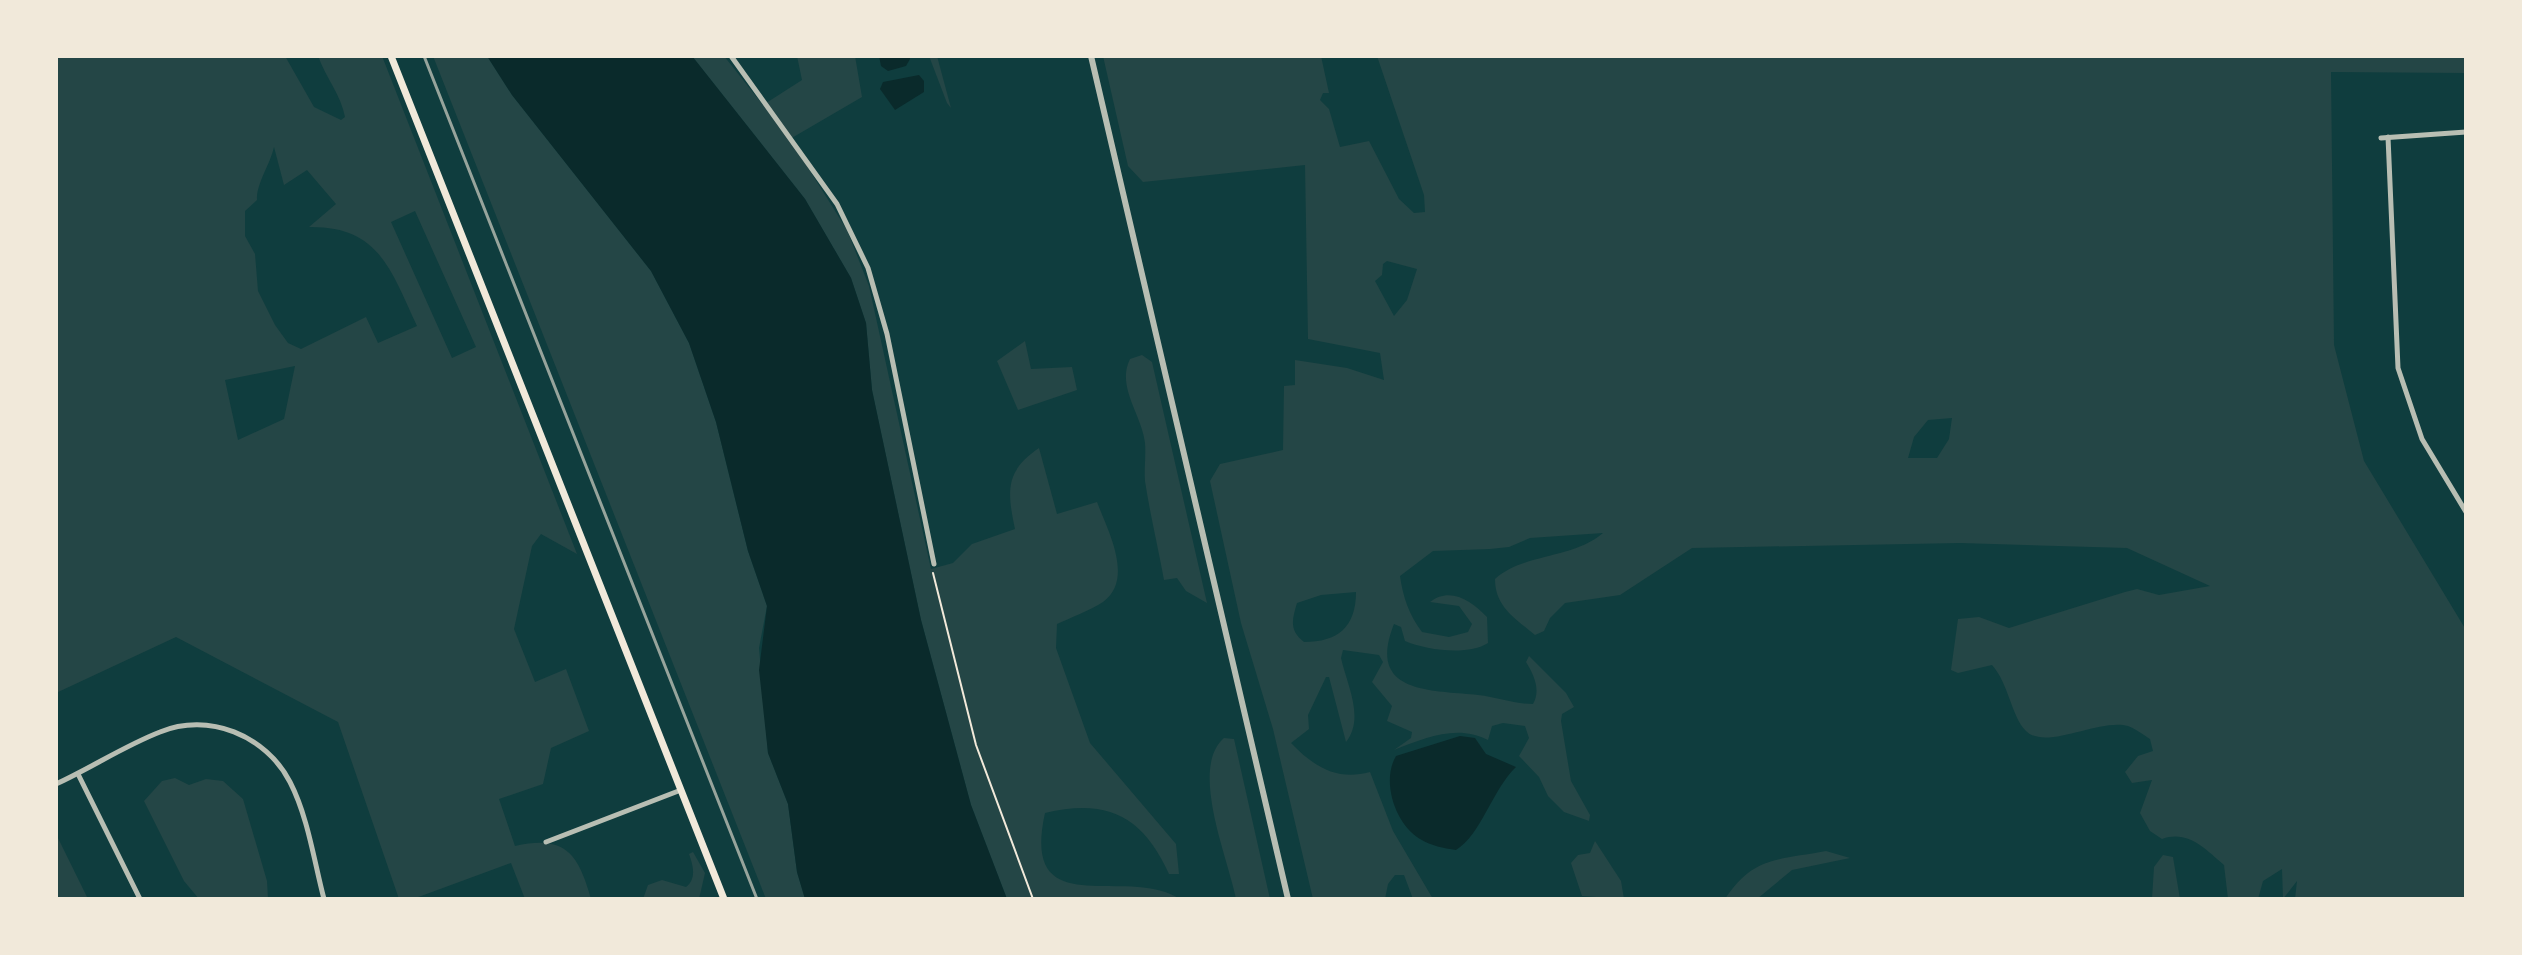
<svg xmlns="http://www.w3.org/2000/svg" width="2522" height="955" viewBox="0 0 2522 955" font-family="Barlow,sans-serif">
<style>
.green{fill:#244646;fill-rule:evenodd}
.water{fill:#0a2a2b}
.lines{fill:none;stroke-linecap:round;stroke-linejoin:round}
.path{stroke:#f1e9da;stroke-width:2}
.minor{stroke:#b8beb3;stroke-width:5}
.tertiary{stroke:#b8beb3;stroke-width:6}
.primary{stroke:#f1e9da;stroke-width:7}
.rail{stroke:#97a49c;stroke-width:3}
</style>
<rect width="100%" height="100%" fill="#0f3d3e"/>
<!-- green -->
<g class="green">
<path d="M56,56H285L314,107L341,120L345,117C341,95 326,78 318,56H382L577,554L541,534L532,546L514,629L535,682L566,669L589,731L551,748L543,784L499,799L515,846C565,835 578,853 591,899H525L511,863L413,899H399L338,722L176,637L56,693ZM274,147L284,185L307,170L336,204L309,227C380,226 391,271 417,326L378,343L366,317L301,349L288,343L275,325L258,291L255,254L245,236V211L257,200C256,184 270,165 274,147ZM415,211L476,347L452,358L391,222ZM295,366L284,419L238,440L225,380Z"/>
<path d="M433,56H487L512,95L651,271L689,343L716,422L748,551L767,606L759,648L768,753L788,804L797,872L805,899H766Z"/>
<path d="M692,56H724L763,105L802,80L797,56H855L862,97L790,139L847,230L869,286L931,569L953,563L972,544L1015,529C1007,491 1005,471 1039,448L1057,514L1097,502C1107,529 1135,579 1103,602C1089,611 1072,617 1057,624L1056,648L1090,743L1176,844L1179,874H1169C1143,816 1107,798 1045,813C1020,926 1126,864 1180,899H1007L971,805L921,620L872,390L866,323L851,278L805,199Z"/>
<path d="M929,56H937L951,108L947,103Z"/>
<path d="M1103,56H1321L1329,93H1323L1320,100L1329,109L1340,147L1369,141L1399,199L1414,213L1425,212L1424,195L1377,56H2466V73L2331,72L2334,345L2364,461L2466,630V899H2295L2297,881L2283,899L2282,869L2263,881L2258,899H2228L2224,865C2204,848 2188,830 2162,839L2150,831L2140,813L2152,780L2132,783L2125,772L2138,756L2153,751L2150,739C2144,735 2136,729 2128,726C2099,718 2046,751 2026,731C2011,716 2009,684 1992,665L1958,673L1951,670L1958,619L1979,617L2009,628L2125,592L2137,589L2159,595L2210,586L2127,548L1960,543L1692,548L1620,595L1565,603L1550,618L1544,631L1535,635C1515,618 1495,607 1495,579C1524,553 1573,559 1603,533L1530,538L1509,547L1490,549L1433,551L1400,576C1403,597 1409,615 1422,632L1449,637L1468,632L1472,624L1459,606L1430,602C1450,586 1472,601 1487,617L1488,643C1468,656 1426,650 1405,641L1401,627L1394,624C1366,694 1430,690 1478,695C1497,697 1514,704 1533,704C1541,690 1534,675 1526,662L1529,656L1566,693L1574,707L1562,714L1561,721L1571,781L1590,815L1589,821L1564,812L1548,796L1539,777L1519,756L1529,738L1525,726L1503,723L1492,726L1488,740C1457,724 1425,738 1394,750L1411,738L1412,732L1387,721L1392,706L1372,682L1383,662L1379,655L1343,650L1341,658C1347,685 1365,718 1346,742L1329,677H1326L1308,715L1309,729L1291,743C1314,767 1337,781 1370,772L1393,831L1433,899H1413L1404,875H1395L1388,884L1385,899H1313L1273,729L1241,623L1210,481L1220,464L1283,450L1284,386L1295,385V360L1347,368L1384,380L1380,353L1308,339L1305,165L1143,182L1128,166ZM1387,261L1417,269L1407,300L1394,316L1375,281L1382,275L1383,264ZM1952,418L1949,439L1937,458H1908L1914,437L1928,420ZM1356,592C1356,627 1338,642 1304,642C1289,630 1292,620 1297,603L1321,595Z"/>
<path d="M1025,341L1031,369L1072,367L1077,390L1018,410L997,361Z"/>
<path d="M1142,355L1152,362L1207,603L1186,591L1177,578L1164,580C1158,547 1150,514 1145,481C1144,469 1146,456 1145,443C1142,415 1116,387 1130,359Z"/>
<path d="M1224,738L1234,739L1270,899H1236C1228,858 1189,768 1224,738Z"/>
<path d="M175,778L189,785L206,779L223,781L243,799L267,881L268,899H199L184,881L144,801L162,781Z"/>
<path d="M56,834L88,899H56Z"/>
<path d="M1595,841L1621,881L1624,899L1582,896L1571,863L1578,855L1590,853Z"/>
<path d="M1826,851L1850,858L1792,870L1757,899H1725C1753,856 1779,860 1826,851Z"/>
<path d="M693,852L705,873L699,899H643L648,885L662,880L686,887C697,879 693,865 689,854Z"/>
<path d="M2163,855L2173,857L2180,899H2152L2154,867Z"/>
</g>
<!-- water -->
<g class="water">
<path d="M487,56H692L805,199L851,278L866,323L872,390L921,620L971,805L1007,899H805L797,872L788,804L768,753L759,670L767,606L748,551L716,422L689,343L651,271L512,95Z"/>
<path d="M879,56H910V59L906,66L888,71L881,66Z"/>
<path d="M919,75L924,81V92L895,110L880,89L883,82Z"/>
<path d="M1460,736L1475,738L1486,754L1516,767C1492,790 1481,835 1456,850C1443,848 1432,846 1420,839C1395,824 1381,781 1396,756Z"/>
</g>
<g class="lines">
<!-- path -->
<path class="path" d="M933,573L976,745L1033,899"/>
<!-- minor -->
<g class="minor">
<path d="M731,56L837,204L868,268L887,334L934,564"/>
<path d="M2388,137L2398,368L2422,439L2466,512"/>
<path d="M2381,138L2466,132"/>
<path d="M78,774L140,899"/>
<path d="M56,784C91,768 124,746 160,732C208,712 266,735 290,782C308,817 314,861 324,899"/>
<path d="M546,842L681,790"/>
</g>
<!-- tertiary -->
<path class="tertiary" d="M1091,56L1288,899"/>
<!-- primary -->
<path class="primary" d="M391,56L724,899"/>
<!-- rail -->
<path class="rail" d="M424,56L757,899"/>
</g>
<!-- border -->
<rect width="2522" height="955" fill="none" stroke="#f1e9da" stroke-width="116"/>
</svg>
